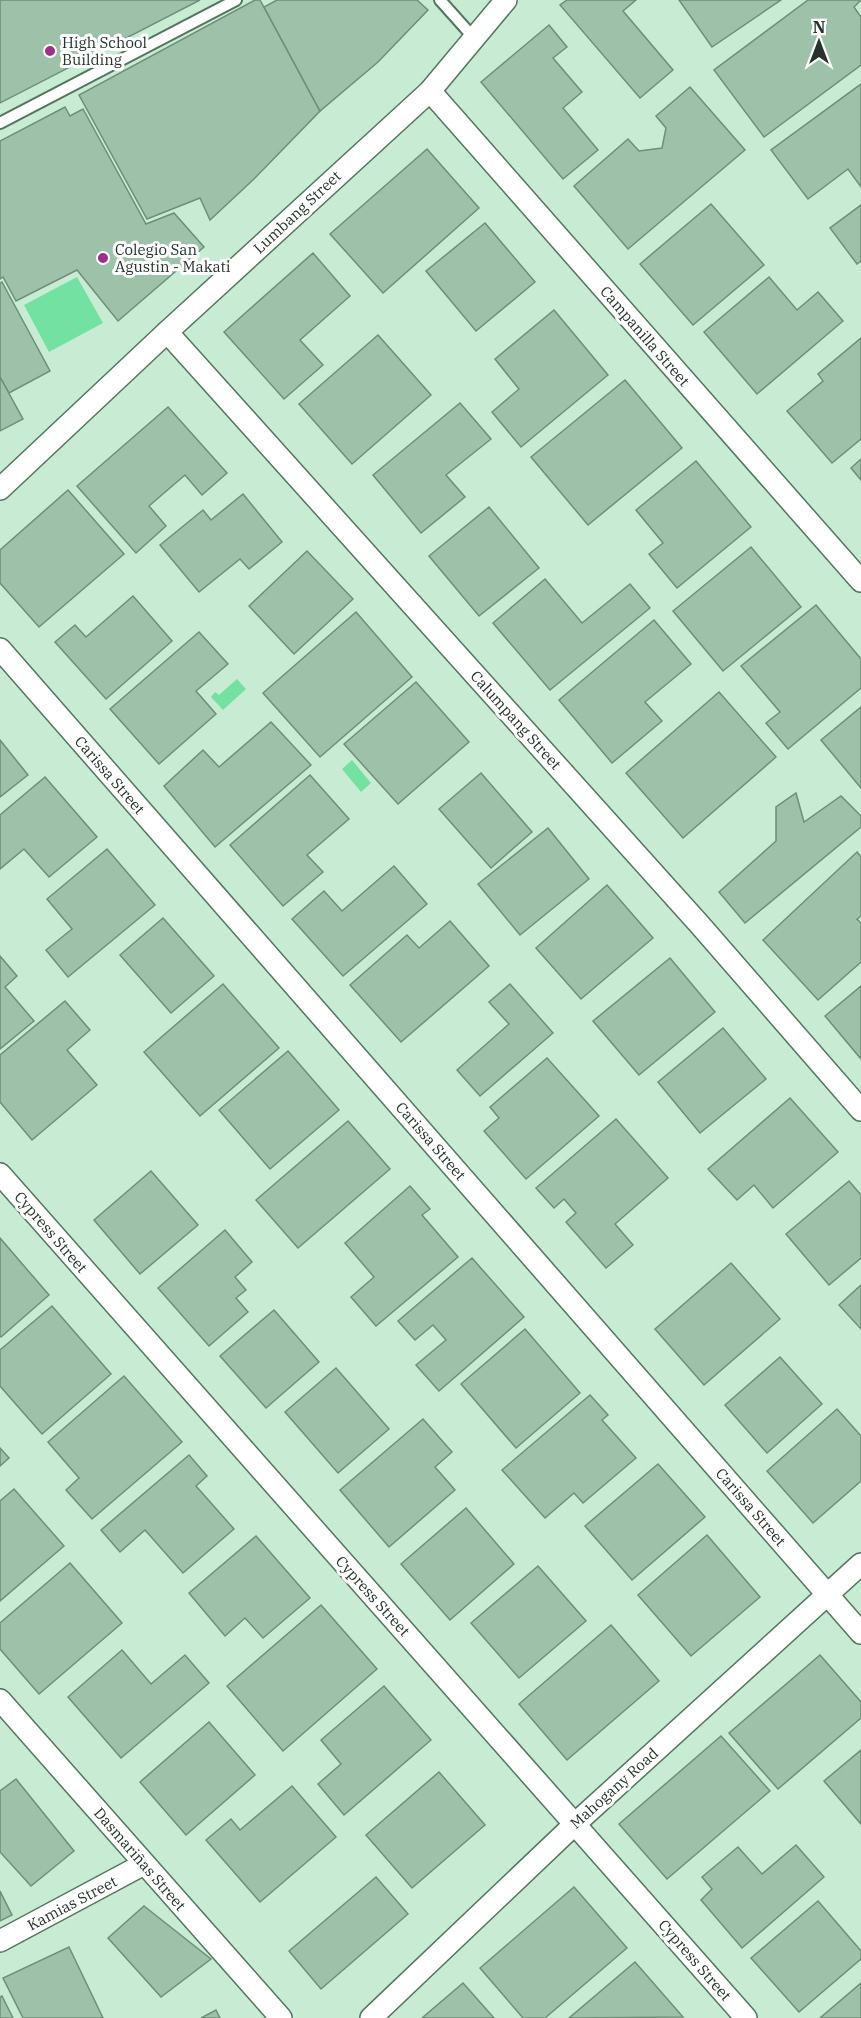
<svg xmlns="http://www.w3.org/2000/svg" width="861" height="2018" viewBox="0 0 861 2018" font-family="'IBM Plex Serif',serif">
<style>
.water{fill:#73e1a1}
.building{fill:#9ec1a9;stroke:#6e8f79;stroke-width:1.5}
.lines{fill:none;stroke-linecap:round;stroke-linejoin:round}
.service-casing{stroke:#547560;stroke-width:14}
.minor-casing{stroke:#547560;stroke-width:24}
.service{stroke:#fff;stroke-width:10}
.minor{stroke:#fff;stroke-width:21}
.poi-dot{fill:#a02f8c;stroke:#fff;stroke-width:2}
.labels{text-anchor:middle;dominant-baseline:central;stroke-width:6;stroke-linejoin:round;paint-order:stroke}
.poi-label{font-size:15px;fill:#25332a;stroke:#fff;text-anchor:start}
.street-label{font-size:15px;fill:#25332a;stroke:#fff}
</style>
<rect width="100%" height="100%" fill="#c8ecd3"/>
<!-- water -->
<g class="water">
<path d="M77,277L103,323L49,352L24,305Z"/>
<path d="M237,679L246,689L223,710L211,697L215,692L219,695Z"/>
<path d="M352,760L371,783L361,792L342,769Z"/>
</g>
<!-- building -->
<g class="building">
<path d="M0,0H200L0,103Z"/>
<path d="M255,0H260L320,111L254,179L210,220L200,198L147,219L79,95Z"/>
<path d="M277,0H417L428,10L378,62L320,111L264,7Z"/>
<path d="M567,0H636L623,11L673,70L640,98L560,5Z"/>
<path d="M679,0H781L712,47Z"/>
<path d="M808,0H861L854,7L861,17V65L764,137L714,70Z"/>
<path d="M549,25L567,47L553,58L582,92L563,108L598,150L563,179L481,82Z"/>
<path d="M861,84V187L848,169L808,199L771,150Z"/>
<path d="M690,87L745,150L628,249L574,186L628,139L639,151L662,148L666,128L656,116Z"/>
<path d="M65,107L70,116L83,109L146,224L174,213L204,247L118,321L77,270L16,301L3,277L0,279V141Z"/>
<path d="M427,149L479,208L383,293L330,234Z"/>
<path d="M711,204L764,265L693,325L640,264Z"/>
<path d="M861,205V261L857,264L830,228Z"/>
<path d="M485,223L535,282L476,331L426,271Z"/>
<path d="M313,253L350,296L300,340L323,365L284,399L224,332Z"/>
<path d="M769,277L797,310L818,292L843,321L757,394L704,332Z"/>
<path d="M2,282L50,371L9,393L0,377V283Z"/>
<path d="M554,310L608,375L521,447L492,412L519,389L495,359Z"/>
<path d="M378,335L431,395L352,464L299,404Z"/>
<path d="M861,338V439L832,463L787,411L823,381L818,374Z"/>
<path d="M0,377L23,419L0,431Z"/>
<path d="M625,380L682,448L588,525L531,457Z"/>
<path d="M460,403L491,439L446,475L465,497L421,533L373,475Z"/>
<path d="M168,407L227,473L202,495L185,475L149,506L166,526L136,553L77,486Z"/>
<path d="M861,459V480L851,468Z"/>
<path d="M696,461L751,527L677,588L649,554L663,543L636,510Z"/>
<path d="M68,490L124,554L39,627L0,583V550Z"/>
<path d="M243,494L282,542L249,569L240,559L199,592L160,545L203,510L211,520Z"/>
<path d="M489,507L539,568L479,616L429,556Z"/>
<path d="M751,547L801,607L723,671L673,611Z"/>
<path d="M307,551L353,599L294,654L249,606Z"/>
<path d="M545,579L582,623L630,584L650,608L550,690L493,623Z"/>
<path d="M133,596L172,641L106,699L55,642L75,625L86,637Z"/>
<path d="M816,605L861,659V688L788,749L766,723L780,712L741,666Z"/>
<path d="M356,612L412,677L320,757L263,693Z"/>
<path d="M654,620L691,664L645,702L662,721L612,763L559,700Z"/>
<path d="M199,632L228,664L196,691L216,714L159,764L110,709Z"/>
<path d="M416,682L469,742L398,804L344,744Z"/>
<path d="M719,692L776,757L683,838L626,773Z"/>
<path d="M861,707V788L821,740Z"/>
<path d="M271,722L311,765L215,847L164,786L203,750L219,767Z"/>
<path d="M0,740L28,775L0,797Z"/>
<path d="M481,773L532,832L491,868L439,809Z"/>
<path d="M310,775L349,819L307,855L323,872L283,906L230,845Z"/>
<path d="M45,777L97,837L49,877L24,849L0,869V815Z"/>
<path d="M796,793L804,822L841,796L861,816V827L745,923L719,892L776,841V807Z"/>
<path d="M548,828L589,879L520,935L478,884Z"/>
<path d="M107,849L155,905L68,977L46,950L72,929L47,899Z"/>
<path d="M857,852L861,857V916L857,919L861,923V962L818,1000L763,940Z"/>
<path d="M394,866L427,904L343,976L292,919L324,891L342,911Z"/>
<path d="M607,885L653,938L581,999L536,948Z"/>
<path d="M163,918L214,976L171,1013L120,955Z"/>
<path d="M450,921L489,966L401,1042L350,985L407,935L419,948Z"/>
<path d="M0,956L17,976L5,987L34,1021L0,1049Z"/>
<path d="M670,958L715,1012L639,1075L593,1021Z"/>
<path d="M223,984L279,1048L200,1116L144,1052Z"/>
<path d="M510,984L553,1033L480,1096L457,1070L509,1024L489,1002Z"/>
<path d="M861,986V1059L825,1016Z"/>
<path d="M65,1001L90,1030L67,1050L97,1085L32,1140L0,1102V1055Z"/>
<path d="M723,1028L766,1079L700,1133L658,1082Z"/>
<path d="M288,1051L339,1110L270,1169L219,1110Z"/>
<path d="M547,1058L599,1116L526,1179L484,1131L499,1118L490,1107Z"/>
<path d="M790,1098L838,1152L773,1208L754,1185L737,1200L708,1169Z"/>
<path d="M616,1119L668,1178L615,1224L633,1245L606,1268L566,1222L576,1213L564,1199L554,1208L536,1188Z"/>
<path d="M348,1121L390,1169L298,1248L256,1200Z"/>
<path d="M151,1171L198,1225L140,1274L94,1220Z"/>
<path d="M849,1181L861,1195V1258L829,1285L786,1234Z"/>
<path d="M410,1186L430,1209L422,1215L458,1257L376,1326L351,1297L374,1277L345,1243Z"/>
<path d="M225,1230L252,1262L235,1277L246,1290L236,1298L248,1312L209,1346L158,1288Z"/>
<path d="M0,1238L49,1295L1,1337L0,1336Z"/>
<path d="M472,1258L524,1317L439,1391L416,1365L446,1340L433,1325L415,1340L398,1321Z"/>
<path d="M731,1263L780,1319L704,1385L655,1329Z"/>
<path d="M861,1285V1329L839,1305Z"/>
<path d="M52,1306L111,1374L42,1434L0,1386V1350Z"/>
<path d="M274,1310L319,1362L266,1408L220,1356Z"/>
<path d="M525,1329L580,1393L516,1448L461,1384Z"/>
<path d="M780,1357L822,1404L767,1453L725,1405Z"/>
<path d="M336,1368L389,1429L338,1473L285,1412Z"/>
<path d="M124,1376L182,1442L92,1519L66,1490L79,1478L48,1442Z"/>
<path d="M590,1395L608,1415L602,1420L636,1458L583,1503L574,1493L545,1518L502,1470Z"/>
<path d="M837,1409L861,1436V1481L813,1523L767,1471Z"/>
<path d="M423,1419L452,1452L435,1467L455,1490L389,1547L340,1490Z"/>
<path d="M0,1448L9,1458L0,1466Z"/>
<path d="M189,1455L207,1476L196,1486L234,1529L183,1573L145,1530L120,1552L101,1530Z"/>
<path d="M658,1464L705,1517L632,1580L585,1526Z"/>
<path d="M14,1489L64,1546L0,1601V1501Z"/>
<path d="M466,1508L514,1564L450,1620L401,1564Z"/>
<path d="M707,1535L760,1597L691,1656L638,1595Z"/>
<path d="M256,1536L310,1598L263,1638L245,1618L225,1636L189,1593Z"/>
<path d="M70,1563L122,1623L39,1694L0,1649V1623Z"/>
<path d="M538,1566L586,1621L519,1678L471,1623Z"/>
<path d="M321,1605L377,1669L283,1751L227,1686Z"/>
<path d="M611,1625L659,1681L567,1760L519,1704Z"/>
<path d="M122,1650L151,1684L185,1655L209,1683L121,1758L68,1697Z"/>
<path d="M820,1655L861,1702V1718L778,1789L729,1733Z"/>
<path d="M384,1686L431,1740L344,1815L318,1784L341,1764L321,1740Z"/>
<path d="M209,1722L255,1775L186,1835L140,1782Z"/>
<path d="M721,1736L770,1791L667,1879L619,1824Z"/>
<path d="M861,1750V1824L824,1781Z"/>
<path d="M439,1772L485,1825L412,1888L366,1835Z"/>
<path d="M16,1779L74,1851L31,1886L0,1852V1791Z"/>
<path d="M292,1786L336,1837L260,1902L206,1840L231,1819L240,1830Z"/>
<path d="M796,1845L824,1877L742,1948L701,1900L712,1889L702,1877L738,1847L762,1874Z"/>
<path d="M376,1877L408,1914L321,1989L289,1951Z"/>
<path d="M574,1887L627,1948L545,2018H523L480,1968Z"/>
<path d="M0,1891L12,1915L0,1921Z"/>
<path d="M818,1901L861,1951V1959L799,2012L751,1958Z"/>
<path d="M144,1906L211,1959L161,1997L108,1938Z"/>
<path d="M69,1947L103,2018H23L3,1978Z"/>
<path d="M635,1962L683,2017L569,2018Z"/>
<path d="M463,1983L494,2018H422Z"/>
<path d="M861,1983V2018H820Z"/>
<path d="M2,1996L13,2018H0V1997Z"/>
<path d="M216,2010L220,2018H201Z"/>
</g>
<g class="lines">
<defs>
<g id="service">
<path d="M440,0L474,38"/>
<path d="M0,123L236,0"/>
</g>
<g id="minor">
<path d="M430,91L861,581"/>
<path d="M167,332L700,925L861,1110"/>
<path d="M0,489L167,332L430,91L506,0"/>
<path d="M0,649L861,1633"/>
<path d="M0,1174C247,1457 499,1735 746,2018"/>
<path d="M0,1700L281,2018"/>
<path d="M0,1941L144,1864"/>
<path d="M371,2018L576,1823L861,1564"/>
</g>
</defs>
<!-- service casing -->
<use href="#service" class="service-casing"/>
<!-- minor casing -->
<use href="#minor" class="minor-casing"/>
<!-- service -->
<use href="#service" class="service"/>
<!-- minor -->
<use href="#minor" class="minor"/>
</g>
<!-- markers -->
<g class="poi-dot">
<circle cx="50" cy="51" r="6"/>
<circle cx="103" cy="258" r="6"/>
</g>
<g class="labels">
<!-- poi labels -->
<g class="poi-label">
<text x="62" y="42">High School<tspan x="62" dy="17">Building</tspan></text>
<text x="115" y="249">Colegio San<tspan x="115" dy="17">Agustin - Makati</tspan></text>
</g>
<!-- street labels -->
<g class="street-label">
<text transform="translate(297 212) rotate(-43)">Lumbang Street</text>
<text transform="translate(645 336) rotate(49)">Campanilla Street</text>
<text transform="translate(516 720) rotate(48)">Calumpang Street</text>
<text transform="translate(110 775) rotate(49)">Carissa Street</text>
<text transform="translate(431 1141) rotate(49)">Carissa Street</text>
<text transform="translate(51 1232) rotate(49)">Cypress Street</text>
<text transform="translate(751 1507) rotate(49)">Carissa Street</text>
<text transform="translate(373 1596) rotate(48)">Cypress Street</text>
<text transform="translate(614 1788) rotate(-42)">Mahogany Road</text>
<text transform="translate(140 1859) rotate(49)">Dasmariñas Street</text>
<text transform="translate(72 1903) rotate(-28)">Kamias Street</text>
<text transform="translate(695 1960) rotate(49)">Cypress Street</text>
</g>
</g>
<!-- north arrow -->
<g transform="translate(819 42)" stroke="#ffffff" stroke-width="4.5" paint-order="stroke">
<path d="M0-4.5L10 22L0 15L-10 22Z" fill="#25332a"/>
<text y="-9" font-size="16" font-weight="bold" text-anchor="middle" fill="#25332a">N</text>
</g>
</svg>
